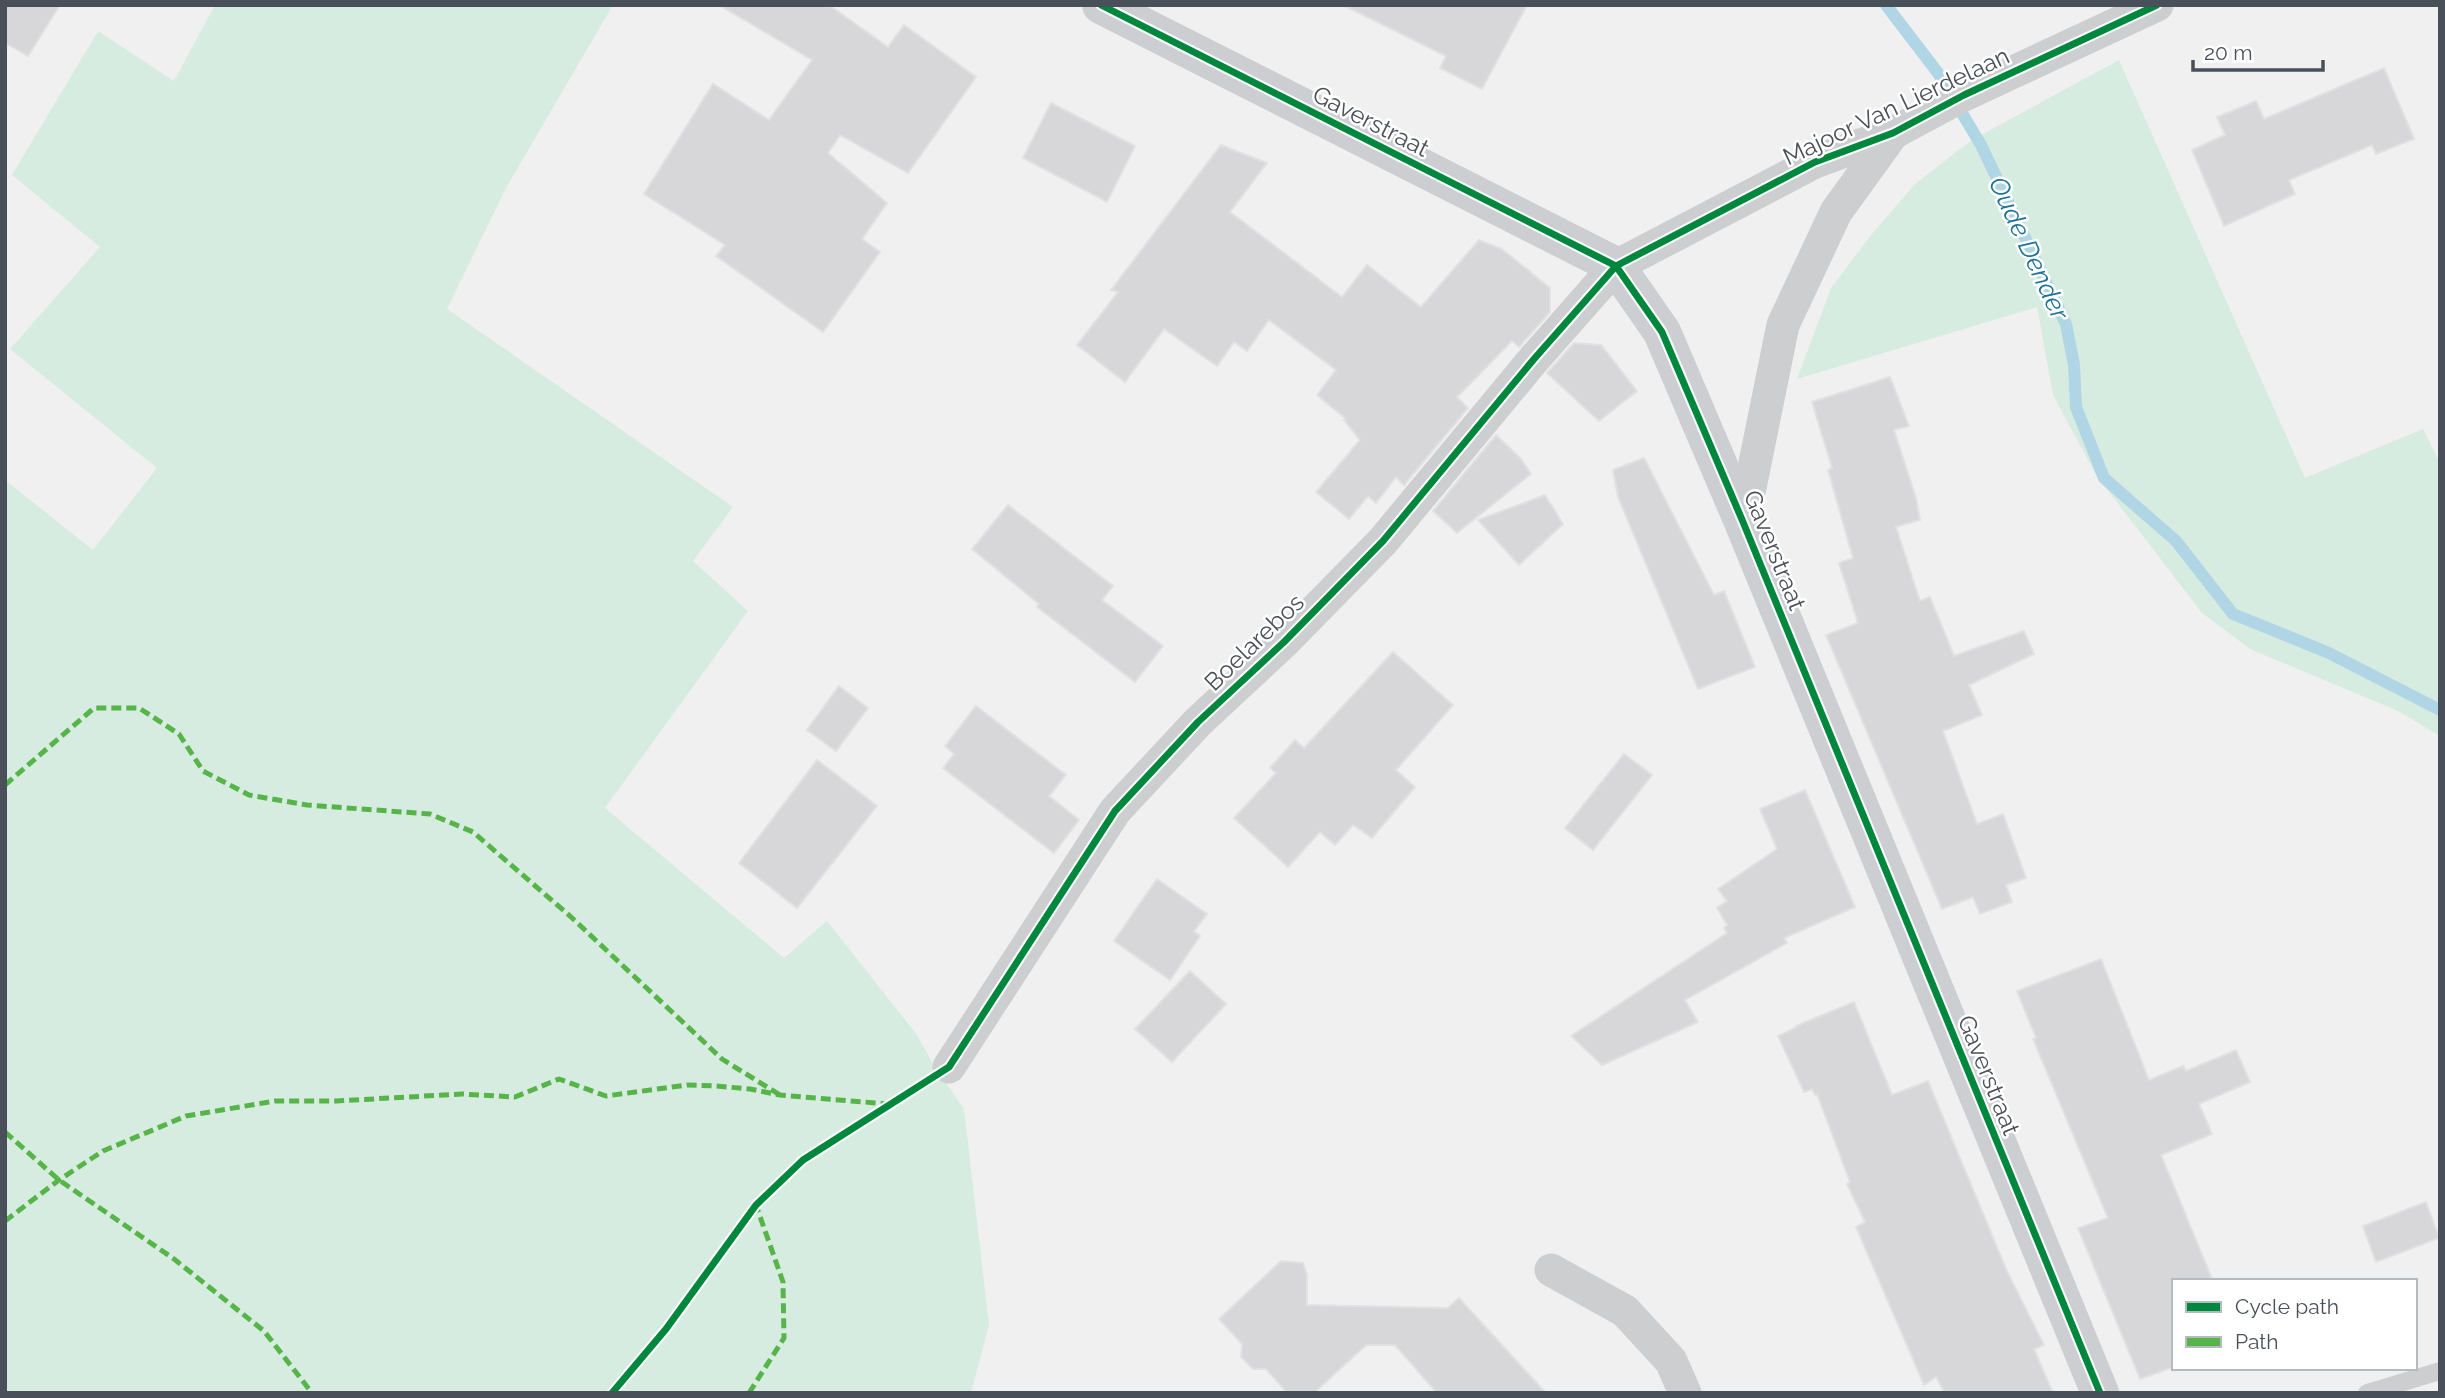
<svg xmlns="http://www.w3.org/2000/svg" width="2445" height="1398" viewBox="0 0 2445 1398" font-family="Raleway,sans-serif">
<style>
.green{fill:#d7ece1}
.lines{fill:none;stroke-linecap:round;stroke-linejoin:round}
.stream{stroke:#b0d5e5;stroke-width:12}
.building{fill:#d7d7d9;stroke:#e1e1e2;stroke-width:2}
.lane{stroke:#ccced0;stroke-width:18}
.street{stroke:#ccced0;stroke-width:33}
.secondary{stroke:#ccced1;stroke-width:38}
.quiet{stroke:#57b448;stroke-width:5;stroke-dasharray:10 5;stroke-linecap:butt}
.cycleway-casing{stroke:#fff;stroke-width:11}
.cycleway{stroke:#00873e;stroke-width:7}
.labels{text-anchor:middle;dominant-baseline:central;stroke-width:5;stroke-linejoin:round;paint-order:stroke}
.street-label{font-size:24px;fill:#495059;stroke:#fff}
.water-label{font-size:26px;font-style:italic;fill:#1e7297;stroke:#fff}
</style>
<rect width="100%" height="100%" fill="#f0f0f0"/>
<!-- green -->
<g class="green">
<path d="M215,5H613L506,188L447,309L733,507L693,561L748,611L605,808L784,958L827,921L917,1035L933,1064L964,1109L989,1325L971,1393H5V480L93,550L157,468L10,349L100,247L12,175L98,31L174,81Z"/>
<path d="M2119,60L2305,478L2423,429L2440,463V736L2398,711L2250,649L2202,613L2096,475L2053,395L2037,307L1797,379L1831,288L1871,235L1915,184L1972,140Z"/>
</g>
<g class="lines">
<!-- stream -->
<path class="stream" d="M1886,5L1938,73L1981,145L2066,324L2074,365L2076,407L2104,478L2176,541L2233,614L2329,653L2440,710"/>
</g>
<!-- building -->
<g class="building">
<path d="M5,5H60L28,56L5,43Z"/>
<path d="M719,5H829L888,47L904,25L976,77L908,173L840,135L828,153L887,203L862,239L880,252L823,332L716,256L725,245L644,194L713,84L769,120L812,60Z"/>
<path d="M1343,5H1527L1482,89L1440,68L1446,56Z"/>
<path d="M2384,68L2414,139L2376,154L2372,145L2289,180L2295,194L2224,226L2192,150L2225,135L2217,117L2256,101L2264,119Z"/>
<path d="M1051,103L1135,146L1107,202L1023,158Z"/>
<path d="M1221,145L1267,163L1230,212L1342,297L1367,265L1421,307L1479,240L1502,249L1550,288V312L1519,347L1512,341L1457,397L1468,408L1404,485L1396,477L1376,503L1368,496L1349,519L1316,492L1360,440L1344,420L1345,418L1317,395L1336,370L1269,320L1247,351L1234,342L1217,366L1164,329L1125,382L1077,345L1118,292L1111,290Z"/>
<path d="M1574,343L1601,345L1637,391L1599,421L1547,373Z"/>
<path d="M1890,377L1909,426L1894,430L1916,498L1920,520L1896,527L1920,601L1930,597L1954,656L2024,631L2034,654L1969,685L1982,715L1943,731L1977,824L2003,814L2026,878L2006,885L2012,902L1980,914L1973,897L1942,909L1826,635L1858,623L1839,563L1853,558L1828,470L1832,468L1812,402Z"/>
<path d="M1496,435L1521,459L1531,474L1457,533L1433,511Z"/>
<path d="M1644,458L1714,595L1724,591L1755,667L1698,689L1618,497L1613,470Z"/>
<path d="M1545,495L1563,524L1519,565L1478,520Z"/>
<path d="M1008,505L1113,586L1102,600L1163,646L1135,682L1037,607L1039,604L972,549Z"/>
<path d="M1393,652L1453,705L1396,770L1415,787L1372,838L1353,825L1335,845L1320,832L1288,867L1234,818L1276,773L1270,768L1295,740L1304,748Z"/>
<path d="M839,686L868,708L836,751L807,730Z"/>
<path d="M976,706L1066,775L1049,796L1079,820L1054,853L943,768L954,754L945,746Z"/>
<path d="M1624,754L1652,775L1593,850L1565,828Z"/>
<path d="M817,760L877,806L797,908L739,863Z"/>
<path d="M1805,790L1855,907L1784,938L1787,943L1685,1000L1698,1022L1602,1065L1571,1036L1727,933L1724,928L1727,925L1717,908L1727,901L1718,889L1777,849L1760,809Z"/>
<path d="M1157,879L1207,914L1194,931L1200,936L1170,980L1114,941Z"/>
<path d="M2101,959L2149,1080L2183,1066L2186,1071L2236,1050L2250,1082L2199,1104L2212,1134L2161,1155L2213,1281H2174V1367L2140,1379L2078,1228L2108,1218L2033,1039L2036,1038L2017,991Z"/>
<path d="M1190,971L1226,1004L1172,1062L1135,1029Z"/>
<path d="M1854,1002L1892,1095L1928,1081L2007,1271L2044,1345L2034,1349L2053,1393H1945L1936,1377L1924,1385L1856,1227L1865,1222L1847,1184L1850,1182L1817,1094L1815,1095L1812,1089L1804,1092L1778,1036L1797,1027L1796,1026Z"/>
<path d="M2426,1202L2439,1238L2376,1262L2363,1226Z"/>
<path d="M1281,1261L1303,1263L1307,1275V1305L1448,1308L1459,1298L1546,1393H1437L1395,1345H1366L1314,1393H1287L1266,1369H1253L1241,1357L1242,1344L1219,1319Z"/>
</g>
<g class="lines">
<!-- lane -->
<path class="lane" d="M2367,1393L2440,1371"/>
<!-- street -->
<g class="street">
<path d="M1743,522L1783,325L1836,212L1893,133"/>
<path d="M949,1067L1115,811L1198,722L1284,642L1383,541L1534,359L1616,266L1815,162L1893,133L1964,95L2157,5"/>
<path d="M1551,1270L1625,1311L1671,1361L1685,1393"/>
</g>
<!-- secondary -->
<path class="secondary" d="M1101,5L1616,266L1662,332L1743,522L2100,1393"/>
<!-- quiet -->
<g class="quiet">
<path d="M5,785L94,708H139L179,734L203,771L249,795L307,805L430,814L473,832L570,916L722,1059L780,1095"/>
<path d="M5,1132L59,1180L174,1259L264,1331L312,1393"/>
<path d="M5,1221L59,1180L103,1151L186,1116L275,1101H336L462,1094L515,1097L559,1079L606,1096L687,1085L716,1086L750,1089L780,1095L888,1104"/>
<path d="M749,1393L784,1338L783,1282L756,1205"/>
</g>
<defs>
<g id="cycleway">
<path d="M1101,5L1616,266L1662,332L1743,522L2100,1393"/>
<path d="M612,1393L666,1329L756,1205L803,1160L949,1067L1115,811L1198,722L1284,642L1383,541L1534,359L1616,266L1815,162L1893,133L1964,95L2157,5"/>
</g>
</defs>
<!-- cycleway casing -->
<use href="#cycleway" class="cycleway-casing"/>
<!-- cycleway -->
<use href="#cycleway" class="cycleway"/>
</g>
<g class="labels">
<!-- street labels -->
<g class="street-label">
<text transform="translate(1896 106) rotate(-25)">Majoor Van Lierdelaan</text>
<text transform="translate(1371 121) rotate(27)">Gaverstraat</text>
<text transform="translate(1775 550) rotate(68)">Gaverstraat</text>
<text transform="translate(1254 642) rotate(-44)">Boelarebos</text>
<text transform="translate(1989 1075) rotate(68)">Gaverstraat</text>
</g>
<!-- water labels -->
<g class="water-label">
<text transform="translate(2029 248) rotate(65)">Oude Dender</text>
</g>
</g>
<!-- border -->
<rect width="2445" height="1398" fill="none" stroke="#495059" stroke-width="14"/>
<!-- legend -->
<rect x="2172" y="1279" width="245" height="91" fill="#ffffff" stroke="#b6b9bd" stroke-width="2"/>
<rect x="2186" y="1302" width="35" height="10" fill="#00873e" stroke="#b6b9bd" stroke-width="2"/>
<text x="2235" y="1314" font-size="21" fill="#495059">Cycle path</text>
<rect x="2186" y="1337" width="35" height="10" fill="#57b448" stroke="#b6b9bd" stroke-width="2"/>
<text x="2235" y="1349" font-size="21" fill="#495059">Path</text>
<!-- scale -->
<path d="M2193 60v10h130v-10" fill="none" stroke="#495059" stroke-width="3.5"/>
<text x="2204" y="60" font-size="21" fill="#495059" stroke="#ffffff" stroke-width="5" paint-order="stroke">20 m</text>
</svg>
